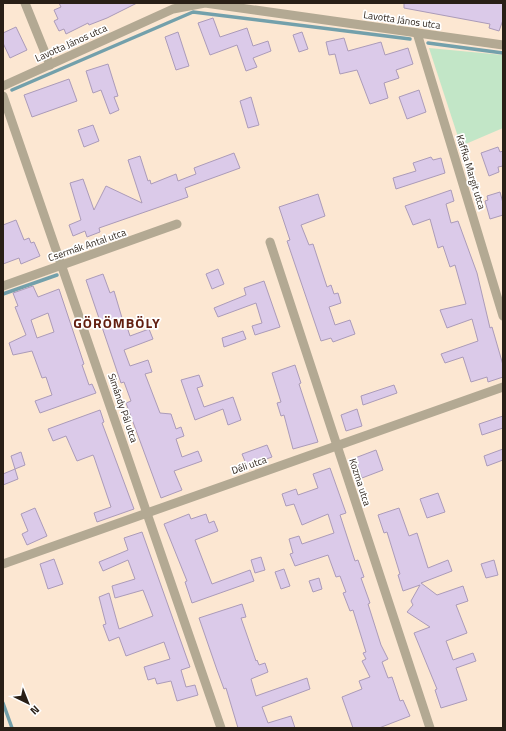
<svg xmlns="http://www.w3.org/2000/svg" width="506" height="731" viewBox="0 0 506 731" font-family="'Titillium Web',sans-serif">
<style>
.green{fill:#c2e6c7}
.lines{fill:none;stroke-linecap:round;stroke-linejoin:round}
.stream{stroke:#73a0ab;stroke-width:3.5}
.building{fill:#dbcae9;stroke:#ab9bb9;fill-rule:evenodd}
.minor{stroke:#b3a993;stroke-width:9}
.labels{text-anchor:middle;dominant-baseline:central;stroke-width:3.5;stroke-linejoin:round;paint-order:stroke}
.street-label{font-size:10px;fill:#291f16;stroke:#fff}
.district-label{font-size:14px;font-weight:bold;letter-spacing:1px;fill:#621f11;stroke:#fff}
</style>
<rect width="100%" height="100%" fill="#fce7d2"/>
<!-- green -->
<path class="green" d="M429,48L503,55V128L461,146Z"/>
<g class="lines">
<!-- stream -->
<g class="stream">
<path d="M428,43L503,53"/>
<path d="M12,90L193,12L410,39"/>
<path d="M3,294L57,275"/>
<path d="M3,703L12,728"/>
</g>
</g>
<!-- building -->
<g class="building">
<path d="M59,3H137L107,18L89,25L88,23L66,34L64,29L59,31L54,21L58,19L54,10L61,7Z"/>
<path d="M404,3H503V20L499,31L489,28L490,24L404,8Z"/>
<path d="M213,18L220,37L247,28L253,46L268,41L271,51L253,58L257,67L246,71L237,45L210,55L198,23Z"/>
<path d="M16,27L27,50L10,58L3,43V33Z"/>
<path d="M178,32L189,66L176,70L165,37Z"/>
<path d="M302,32L308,49L299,52L293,35Z"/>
<path d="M344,38L348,51L381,42L385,55L408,48L413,64L396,70L399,78L384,83L388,98L370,104L357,70L340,74L335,54L329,55L326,42Z"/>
<path d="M108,64L118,96L114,97L119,110L110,114L101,90L93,93L86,71Z"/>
<path d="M69,79L77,101L32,117L24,95Z"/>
<path d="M419,90L426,112L407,119L399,97Z"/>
<path d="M251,97L259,125L248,128L240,101Z"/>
<path d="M93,125L99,141L84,147L78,130Z"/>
<path d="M498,147L500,152L503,151V166L498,167L499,172L489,176L481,153Z"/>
<path d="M234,153L240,168L185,188L188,197L99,228L100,232L87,237L85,231L73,236L69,225L81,220L70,183L83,179L94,210L106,186L142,203L128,160L140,156L148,181L150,180L151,184L176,174L178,181L196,174L194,168Z"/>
<path d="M431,157L433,160L441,158L445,173L396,189L393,178L416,171L413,163Z"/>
<path d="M451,190L454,201L446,204L451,223L458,221L477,273L490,328L492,327L503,365V377L488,382L487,377L471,382L463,357L445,363L441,354L478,341L472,319L447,328L440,310L466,304L455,265L450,267L443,246L438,248L430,219L413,225L405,206Z"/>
<path d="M500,192L503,203V215L490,219L485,201L488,200L487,196Z"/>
<path d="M318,194L325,216L301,225L309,245L313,244L327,287L331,285L334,294L338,293L341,303L329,307L335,325L350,320L355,334L333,342L331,338L321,341L287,241L290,240L279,207Z"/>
<path d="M16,220L24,240L29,238L31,243L34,242L40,256L21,264L19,258L3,264V225Z"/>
<path d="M218,269L224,284L212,289L206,274Z"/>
<path d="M103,274L110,293L114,291L125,328L127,327L130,336L149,329L153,339L124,350L130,366L148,360L152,372L145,374L160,413L171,414L176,429L181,427L184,436L176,439L182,457L198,451L202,461L174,471L182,490L161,498L126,403L131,401L124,382L121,383L86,280Z"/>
<path d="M264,281L280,327L255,335L252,326L262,323L256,303L218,317L214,308L246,295L244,288Z"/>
<path d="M33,286L38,297L59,289L84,364L82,365L89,385L92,384L96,393L40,413L35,401L52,395L46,377L42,378L32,351L13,355L9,343L26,335L15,307L18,306L13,293ZM48,313L54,332L37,338L31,320Z"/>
<path d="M243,331L246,339L224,347L222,338Z"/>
<path d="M295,365L301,383L299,384L318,442L293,449L284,415L281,416L277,403L281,402L272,373Z"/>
<path d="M199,375L203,386L197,388L204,407L233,397L241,420L228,425L223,409L195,420L181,380Z"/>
<path d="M394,385L397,393L363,405L361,396Z"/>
<path d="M357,409L362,426L346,431L341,415Z"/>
<path d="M100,410L104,422L102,423L134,509L97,522L94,513L111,507L94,457L93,455L77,461L66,436L53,441L48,429Z"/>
<path d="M503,416V428L482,435L479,424Z"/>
<path d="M267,445L272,457L247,466L242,454Z"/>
<path d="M503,449V460L487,466L484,456Z"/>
<path d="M376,450L383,470L362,478L355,458Z"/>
<path d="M21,452L25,465L15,469L11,456Z"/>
<path d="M330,468L346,513L340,515L355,561L358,560L364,577L361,578L370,603L368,604L381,645L388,659L382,662L388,678L392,677L400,701L403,700L410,716L379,728H353L342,697L362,689L359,681L370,677L362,661L366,659L363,653L366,652L353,610L350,611L343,593L346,592L340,576L336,577L328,555L295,566L290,554L293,553L289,539L299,536L302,544L334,533L328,514L302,525L294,504L286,506L282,494L296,489L298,495L318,488L313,474Z"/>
<path d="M15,469L18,479L3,485V474Z"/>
<path d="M438,493L445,512L427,518L420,499Z"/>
<path d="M35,508L47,536L27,545L22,534L28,531L21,514Z"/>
<path d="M399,508L409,536L417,533L428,568L448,560L452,571L421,583L437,595L463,586L468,601L456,605L467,633L446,641L453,660L473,653L476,661L456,668L467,700L441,708L435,690L437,689L414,633L430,627L407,612L413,605L411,601L420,585L403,591L398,575L400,574L387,532L384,533L378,515Z"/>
<path d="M189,514L191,519L206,514L209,523L214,521L218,531L195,540L212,584L250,570L254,581L192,603L185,582L187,581L164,524Z"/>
<path d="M142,532L190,667L181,670L186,687L195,685L198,695L177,701L171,681L157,684L155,678L148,680L144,667L170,659L164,642L126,656L119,637L109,641L103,625L106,624L99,597L109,593L119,629L153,616L143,590L115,598L112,586L135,579L128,560L103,571L99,562L128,550L124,538Z"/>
<path d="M261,557L265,570L255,573L251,560Z"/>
<path d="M54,559L63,584L48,589L40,564Z"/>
<path d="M494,560L498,575L486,578L481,564Z"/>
<path d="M284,569L290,586L281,589L275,572Z"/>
<path d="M319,578L322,589L313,592L309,581Z"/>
<path d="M242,604L246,617L241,618L256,661L257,660L259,665L265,663L268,672L251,679L256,696L307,678L310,689L262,707L268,723L291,716L295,728H238L226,688L224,689L217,670L199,618Z"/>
</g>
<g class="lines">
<!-- minor -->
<g class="minor">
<path d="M25,3L50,65"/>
<path d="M417,33L503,316"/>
<path d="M3,86L173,9L205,3L503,45"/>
<path d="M3,96L221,728"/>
<path d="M270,242L430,728"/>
<path d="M3,286L177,224"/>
<path d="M3,564L503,387"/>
</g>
</g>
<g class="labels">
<!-- street labels -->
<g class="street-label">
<text transform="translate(402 20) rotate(8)">Lavotta János utca</text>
<text transform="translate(71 43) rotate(-24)">Lavotta János utca</text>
<text transform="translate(471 172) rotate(73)">Kaffka Margit utca</text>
<text transform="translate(87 245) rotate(-19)">Csermák Antal utca</text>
<text transform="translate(123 408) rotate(71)">Simándy Pál utca</text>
<text transform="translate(249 465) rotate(-19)">Déli utca</text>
<text transform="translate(360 482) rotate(72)">Kozma utca</text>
</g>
<!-- district labels -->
<g class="district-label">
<text x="117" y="322">GÖRÖMBÖLY</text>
</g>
</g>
<!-- border -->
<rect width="506" height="731" fill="none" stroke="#291f16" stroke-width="8"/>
<!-- north arrow -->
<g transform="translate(28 703) rotate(137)" stroke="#ffffff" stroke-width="3" paint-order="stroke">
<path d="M0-3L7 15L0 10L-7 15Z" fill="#291f16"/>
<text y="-6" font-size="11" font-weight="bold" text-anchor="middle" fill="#291f16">N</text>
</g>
</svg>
